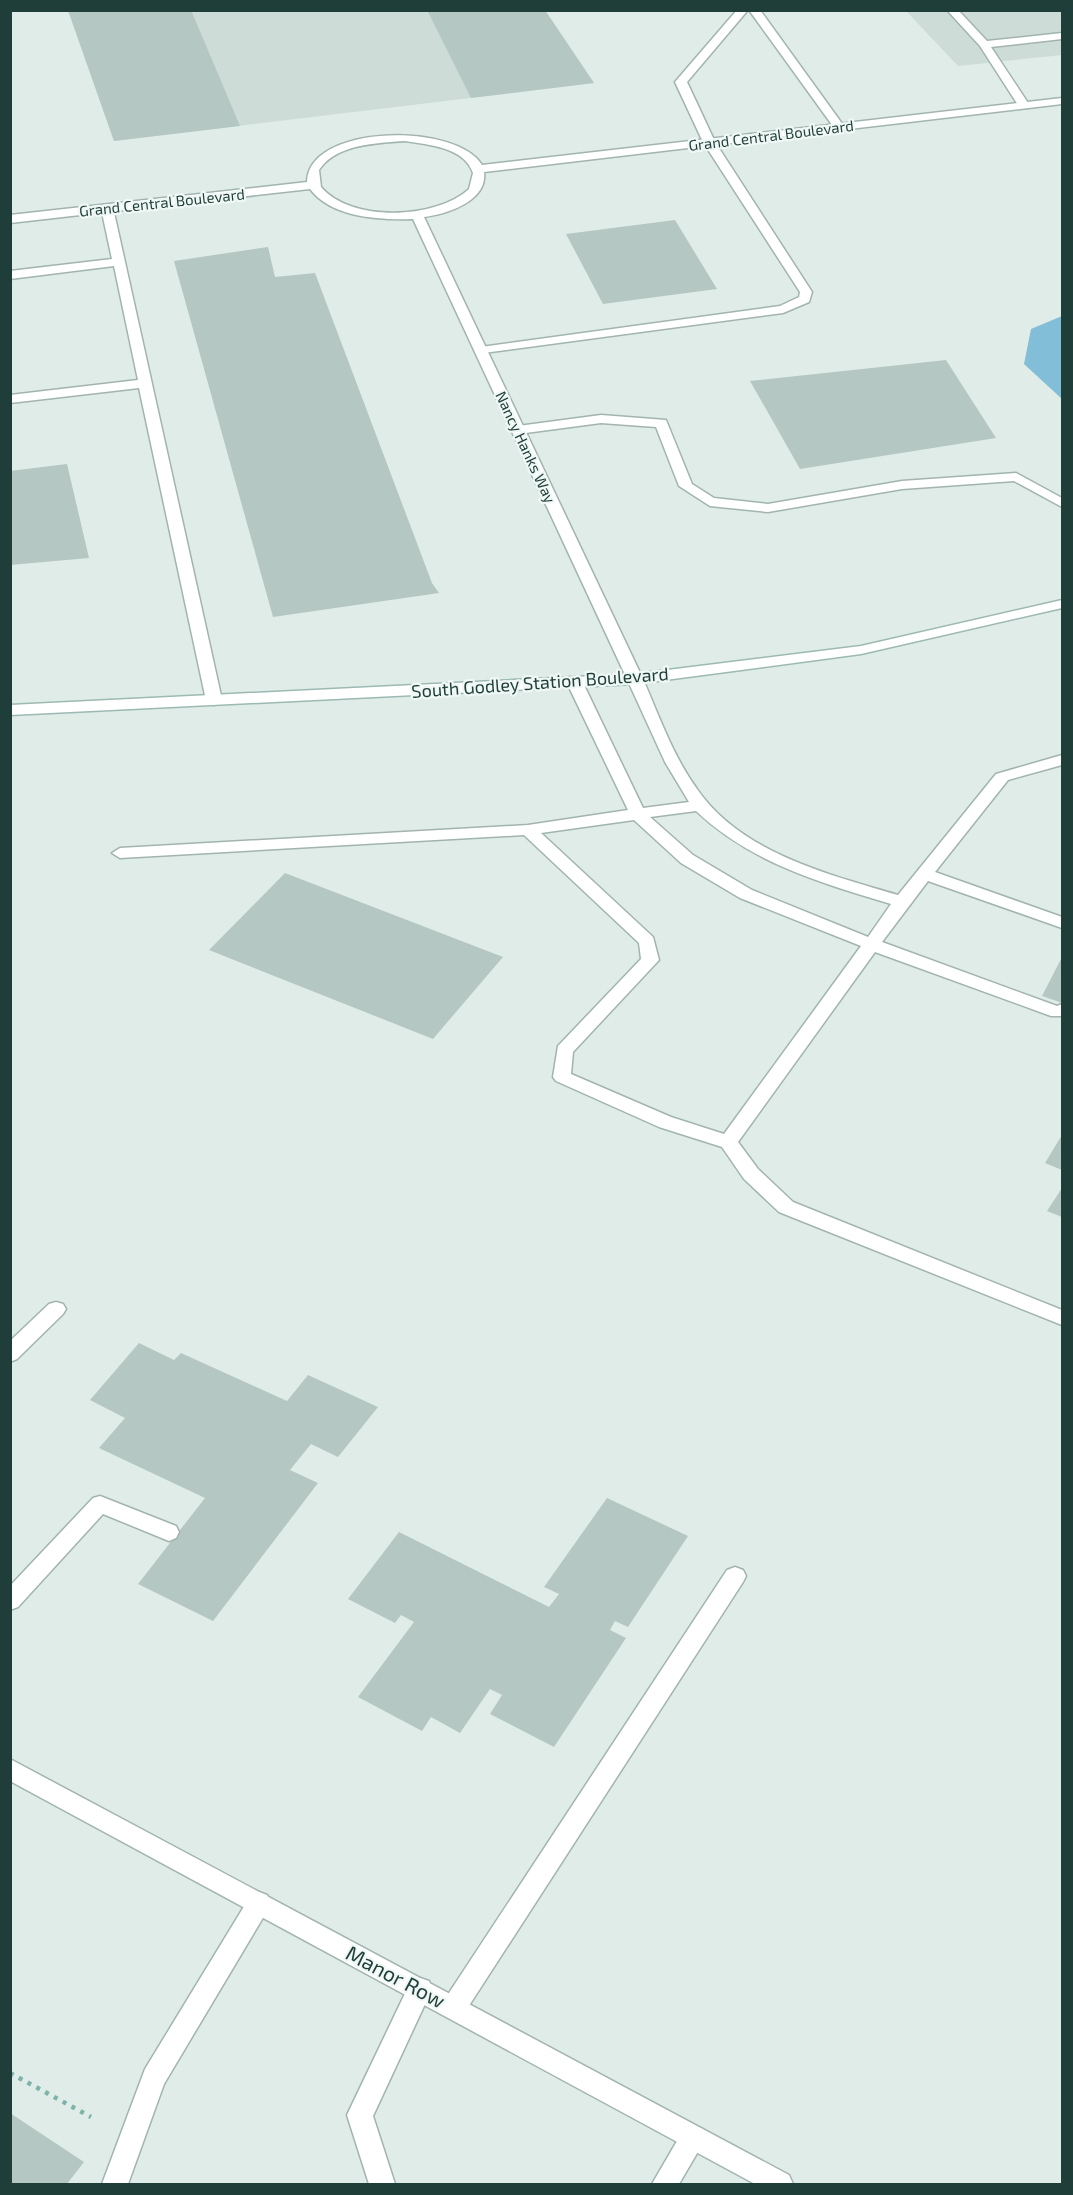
<svg xmlns="http://www.w3.org/2000/svg" width="1073" height="2195" viewBox="0 0 1073 2195" font-family="'Exo 2',sans-serif">
<style>
.built{fill:#cedcd8}
.water{fill:#82bed7}
.building{fill:#b5c7c2}
.lines{fill:none;stroke-linecap:round;stroke-linejoin:round}
.lane-casing{stroke:#a2b4b0;stroke-width:3}
.street-casing{stroke:#a2b4b0;stroke-width:3}
.secondary-casing{stroke:#9db9b3;stroke-width:3}
.path{stroke:#7db3aa;stroke-width:4.5;stroke-dasharray:4 6;stroke-linecap:butt}
.lane{fill:#fff;fill-rule:evenodd}
.street{fill:#fff;fill-rule:evenodd}
.secondary{fill:#fff;fill-rule:evenodd}
.labels{text-anchor:middle;dominant-baseline:central;stroke-width:4.5;stroke-linejoin:round;paint-order:stroke}
.far-street-label{font-size:15px;fill:#1f3e3a;stroke:#f0f8f5}
.street-label{font-size:18px;fill:#1f3e3a;stroke:#f0f8f5}
.near-street-label{font-size:21px;fill:#1f3e3a;stroke:#f0f8f5}
</style>
<rect width="100%" height="100%" fill="#e0ece8"/>
<!-- built -->
<g class="built">
<path d="M68,11H545L594,83L114,141Z"/>
<path d="M906,11H1062V55L958,66Z"/>
</g>
<!-- water -->
<path class="water" d="M1062,316V399L1024,364L1031,329Z"/>
<!-- building -->
<g class="building">
<path d="M68,10H191L240,126L114,141Z"/>
<path d="M427,10H545L594,83L471,98Z"/>
<path d="M675,220L717,289L603,304L566,234Z"/>
<path d="M268,247L275,277L315,273L432,583L439,593L273,617L174,261Z"/>
<path d="M946,360L996,438L800,469L750,381Z"/>
<path d="M67,464L89,558L10,565V471Z"/>
<path d="M285,873L503,957L433,1039L209,950Z"/>
<path d="M1062,957V1003L1042,996Z"/>
<path d="M1062,1135V1170L1045,1163Z"/>
<path d="M1062,1188V1217L1047,1211Z"/>
<path d="M139,1343L174,1360L181,1353L287,1401L308,1375L378,1407L338,1457L311,1444L290,1470L318,1483L213,1621L138,1584L205,1498L99,1448L125,1418L90,1400Z"/>
<path d="M607,1498L688,1536L628,1627L615,1621L610,1630L626,1638L554,1747L490,1714L502,1695L490,1689L460,1733L431,1717L422,1731L358,1697L414,1622L401,1615L395,1623L348,1599L399,1532L549,1607L559,1594L544,1587Z"/>
<path d="M10,2113L84,2162L67,2184H10Z"/>
</g>
<g class="lines">
<defs>
<g id="lane">
<path d="M737,10H748L687,82L715,142L812,292L809,302L783,313L476,354L475,351L481,347L780,306L799,297L800,292L703,142L675,82Z"/>
<path d="M749,10H760L843,125V129H835Z"/>
<path d="M947,10H958L987,41L1062,33V39L991,47L1030,106L1028,108H1020L980,46Z"/>
<path d="M103,205L113,208L125,262L222,700L214,705L206,700L139,388L10,403V395L138,380L114,266L10,279V271L112,259L101,208Z"/>
<path d="M601,415L666,420L692,484L714,498L768,504L902,481L1016,473L1062,498V507L1014,481L902,489L768,512L710,506L679,486L656,427L601,423L518,434L511,430L518,426Z"/>
<path d="M635,674L643,679C659,716 673,756 697,789C741,853 828,874 898,895L996,774L1062,755V765L1008,780L935,872L1062,917V928L928,881L882,942L1057,1006L1062,1004V1016H1051L875,952L738,1142L758,1169L793,1202L1062,1310V1325L779,1212L744,1179L722,1147L659,1127L556,1081L553,1077L558,1046L641,959L639,943L524,835L120,858L112,853L120,848L528,825L628,810L567,683L575,678L583,683L643,808L689,802L665,762L627,679ZM696,811C751,863 821,883 891,904L868,937L752,890L693,855L650,817ZM634,820L681,863L740,898L861,946L724,1134L671,1117L571,1074L573,1052L659,960L653,937L541,833Z"/>
<path d="M56,1302L63,1304L66,1309L63,1314L17,1359L10,1362V1341L49,1304Z"/>
<path d="M100,1496L176,1526L179,1532L176,1538L169,1541L103,1514L18,1607L10,1610V1586L93,1498Z"/>
<path d="M735,1567L743,1570L746,1576L743,1582L463,2015L454,2019L445,2015L442,2007L445,1999L727,1570Z"/>
<path d="M259,1892L267,1895L271,1903L267,1911L164,2084L128,2184H102L145,2069L251,1895Z"/>
<path d="M420,1978L429,1981L432,1989L373,2116L395,2184H369L347,2115L411,1981Z"/>
<path d="M693,2126L702,2129L706,2138L679,2184H652L684,2129Z"/>
</g>
<g id="street">
<path d="M1062,98V104L484,172C488,201 447,214 424,217L643,679L635,684L627,679L413,219C380,220 332,218 310,189L10,223V215L307,182C308,124 456,122 482,165ZM405,141C429,145 464,147 473,173L469,189C436,219 352,223 321,187L319,170C336,144 377,143 405,141Z"/>
<path d="M10,1759L789,2175L793,2184H755L10,1781Z"/>
</g>
<path id="secondary" d="M1062,600V608L861,654L635,684L10,715V705L635,674L861,646Z"/>
</defs>
<!-- lane casing -->
<use href="#lane" class="lane-casing"/>
<!-- street casing -->
<use href="#street" class="street-casing"/>
<!-- secondary casing -->
<use href="#secondary" class="secondary-casing"/>
<!-- path -->
<path class="path" d="M10,2073L91,2117"/>
<!-- lane -->
<use href="#lane" class="lane"/>
<!-- street -->
<use href="#street" class="street"/>
<!-- secondary -->
<use href="#secondary" class="secondary"/>
</g>
<g class="labels">
<!-- far-street labels -->
<g class="far-street-label">
<text transform="translate(771 135) rotate(-7)">Grand Central Boulevard</text>
<text transform="translate(162 202) rotate(-6)">Grand Central Boulevard</text>
<text transform="translate(526 447) rotate(65)">Nancy Hanks Way</text>
</g>
<!-- street labels -->
<g class="street-label">
<text transform="translate(540 682) rotate(-4)">South Godley Station Boulevard</text>
</g>
<!-- near-street labels -->
<g class="near-street-label">
<text transform="translate(396 1976) rotate(28)">Manor Row</text>
</g>
</g>
<!-- border -->
<rect width="1073" height="2195" fill="none" stroke="#1f3e3a" stroke-width="24"/>
</svg>
